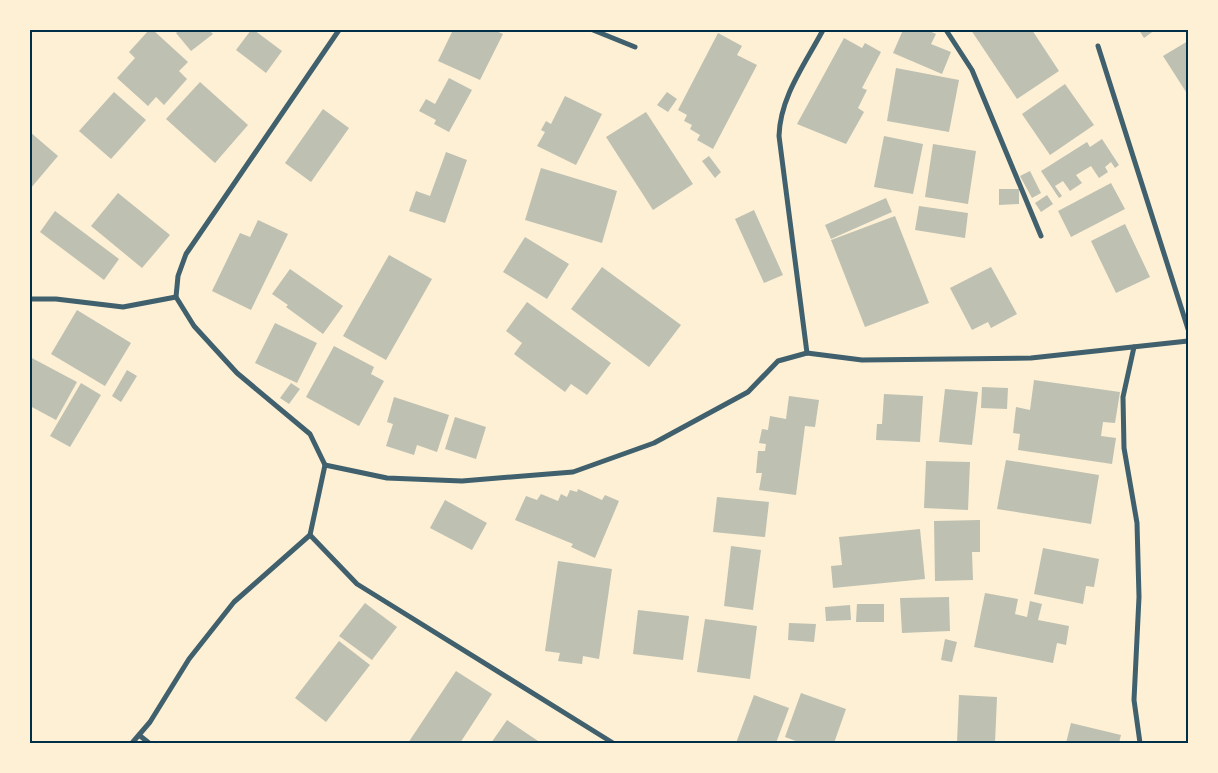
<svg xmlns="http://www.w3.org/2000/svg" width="1218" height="773" viewBox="0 0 1218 773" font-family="'Roboto Condensed',sans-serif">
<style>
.building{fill:#bec0b2}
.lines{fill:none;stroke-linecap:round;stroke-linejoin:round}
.minor{stroke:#3f606c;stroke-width:5}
.neatline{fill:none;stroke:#003049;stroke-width:2}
</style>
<rect width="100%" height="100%" fill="#fdf0d5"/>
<!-- building -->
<g class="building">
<path d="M149,30H153L188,62L179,71L187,79L164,105L156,97L148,106L117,78L135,58L129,52Z"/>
<path d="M180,30H209L213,34L191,51L176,33Z"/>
<path d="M251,30H254L282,51L266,73L236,50Z"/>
<path d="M453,30H494L503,34L480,80L438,61Z"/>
<path d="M903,30H927L936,34L931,44L951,52L942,74L893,53Z"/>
<path d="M971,30H1032L1059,71L1017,99Z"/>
<path d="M1139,30H1155L1144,38Z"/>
<path d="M718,33L742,46L737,55L757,65L713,149L697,140L700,135L690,129L692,125L684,121L687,115L678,110Z"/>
<path d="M844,38L862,48L865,43L881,52L862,88L867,90L858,108L864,112L846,144L797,124Z"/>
<path d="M1188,41V95L1163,56Z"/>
<path d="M896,68L959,80L949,132L887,121Z"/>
<path d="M449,78L472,90L449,132L434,124L436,120L419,111L426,99L435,104Z"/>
<path d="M200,82L248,125L215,163L166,119Z"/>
<path d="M1065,84L1094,125L1050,155L1022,114Z"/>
<path d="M114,92L146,120L111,159L79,131Z"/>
<path d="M667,92L677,99L668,112L657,105Z"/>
<path d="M565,96L602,114L576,165L537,146L545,132L541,130L546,121L551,124Z"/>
<path d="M323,109L349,128L311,182L285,163Z"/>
<path d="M646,112L693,184L653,210L606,137Z"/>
<path d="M30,132L58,156L30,189Z"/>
<path d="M884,136L923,144L913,194L874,187Z"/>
<path d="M1102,139L1119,165L1115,168L1111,162L1105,167L1108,172L1099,178L1091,166L1076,175L1082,183L1070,191L1063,181L1055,186L1062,196L1059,198L1041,171L1087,142L1090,147Z"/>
<path d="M933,144L976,151L968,204L925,197Z"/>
<path d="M446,152L467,160L445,223L409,211L416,191L430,196Z"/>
<path d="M709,156L721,172L715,178L702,161Z"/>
<path d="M541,168L617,191L602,243L525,220Z"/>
<path d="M1030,171L1041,193L1032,198L1020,176Z"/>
<path d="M1111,183L1125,209L1071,237L1058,211Z"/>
<path d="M999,189H1019V204L999,205Z"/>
<path d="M118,193L170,235L142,268L91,226Z"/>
<path d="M1047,195L1053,204L1041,212L1035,203Z"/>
<path d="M886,198L892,212L831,239L825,225Z"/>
<path d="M919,206L968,213L965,238L915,230Z"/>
<path d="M754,210L783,275L764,283L735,219Z"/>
<path d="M55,211L119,259L104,280L40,232Z"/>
<path d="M895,216L929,303L865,327L831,240Z"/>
<path d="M258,220L288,234L251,310L212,291L240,233L250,237Z"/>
<path d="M1125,224L1150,277L1116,293L1091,241Z"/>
<path d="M525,237L569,264L547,299L503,272Z"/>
<path d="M389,255L432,279L386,360L343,336Z"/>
<path d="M602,267L681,325L649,367L571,309Z"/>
<path d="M991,267L1017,314L991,328L988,322L972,330L950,288Z"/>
<path d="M290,269L343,306L323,334L286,307L288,305L272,294Z"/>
<path d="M527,302L611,363L587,395L571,384L565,392L514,354L522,343L506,331Z"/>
<path d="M77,310L131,343L105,386L51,354Z"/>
<path d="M275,323L317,343L297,383L255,363Z"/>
<path d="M334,346L374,367L371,374L384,381L359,426L306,397Z"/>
<path d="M30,357L77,382L56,420L30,406Z"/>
<path d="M127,370L137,376L121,402L112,396Z"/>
<path d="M1034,380L1120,392L1115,423L1103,422L1101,436L1116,438L1112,464L1018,450L1020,434L1013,433L1016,407L1030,410Z"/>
<path d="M81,383L101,395L70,447L50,436Z"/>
<path d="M291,383L300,389L289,404L280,398Z"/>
<path d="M982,387L1008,388L1007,409L981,408Z"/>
<path d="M945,389L978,392L972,445L939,442Z"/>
<path d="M884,394L923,396L920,442L876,440L877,424H882Z"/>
<path d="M789,396L819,400L815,427L805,426L796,495L759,490L762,473H756L758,451H765L766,444L759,443L762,429L768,430L770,416L786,419Z"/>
<path d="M394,397L449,415L437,452L417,445L414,455L386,446L393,424L387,422Z"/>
<path d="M455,417L486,427L476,459L445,449Z"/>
<path d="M1006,460L1099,475L1091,524L997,509Z"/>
<path d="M926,461L970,462L968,510L924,508Z"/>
<path d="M578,489L602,500L605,495L619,501L595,558L571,547L573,544L515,520L526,496L537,500L541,494L558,501L561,494L567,497L570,490L577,492Z"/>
<path d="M717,497L769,502L765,537L713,532Z"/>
<path d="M445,500L487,523L472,550L430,528Z"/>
<path d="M980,520V552H972L973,580L935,581L934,521Z"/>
<path d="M920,529L925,579L833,588L831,566L842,565L839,537Z"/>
<path d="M731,546L761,550L753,610L724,606Z"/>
<path d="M1043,548L1099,559L1094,587L1086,586L1083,604L1034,594Z"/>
<path d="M558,561L612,569L599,659L583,656L582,664L558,661L560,653L545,651Z"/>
<path d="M985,593L1018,599L1015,614L1027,617L1030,601L1042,604L1038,620L1069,626L1066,645L1057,643L1053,663L974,647Z"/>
<path d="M949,597L950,631L902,633L900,598Z"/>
<path d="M365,603L397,627L372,660L339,636Z"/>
<path d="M857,604H884V622H856Z"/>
<path d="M850,605L851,620L826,621L825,607Z"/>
<path d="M638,610L689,616L683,660L633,654Z"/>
<path d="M705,619L757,626L750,679L697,672Z"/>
<path d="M789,623L816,624L814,642L788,640Z"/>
<path d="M945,639L957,642L952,662L941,660Z"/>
<path d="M339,641L370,665L326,722L295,698Z"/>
<path d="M456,671L492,694L460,743H408Z"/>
<path d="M801,693L846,709L834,743H801L785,737Z"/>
<path d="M754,695L789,708L776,743H736Z"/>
<path d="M959,695L997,697L995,743H957Z"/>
<path d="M507,720L541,743H491Z"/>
<path d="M1071,723L1121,735L1119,743H1066Z"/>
</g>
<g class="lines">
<!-- minor -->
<g class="minor">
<path d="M339,30L186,254L178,276L176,297L194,326L237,373L310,434L325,465L310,535L357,584L613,743"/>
<path d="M593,30L635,47"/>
<path d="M946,30L972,70L1041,236"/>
<path d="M1098,46L1188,329"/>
<path d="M30,299H56L123,307L176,297"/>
<path d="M1134,347L1123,397L1124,448L1137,523L1139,597L1134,700L1140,743"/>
<path d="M807,353L779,136C780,97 805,64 823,30"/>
<path d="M325,465L387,478L462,481L573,472L654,443L748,392L778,361L807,353L862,360L1031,358L1188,341"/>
<path d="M139,735L149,743"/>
<path d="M132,743L150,722L189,659L234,602L310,535"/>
</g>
</g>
<!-- border -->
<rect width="1218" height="773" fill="none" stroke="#fdf0d5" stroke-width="62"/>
<rect x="31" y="31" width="1156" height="711" class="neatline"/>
</svg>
